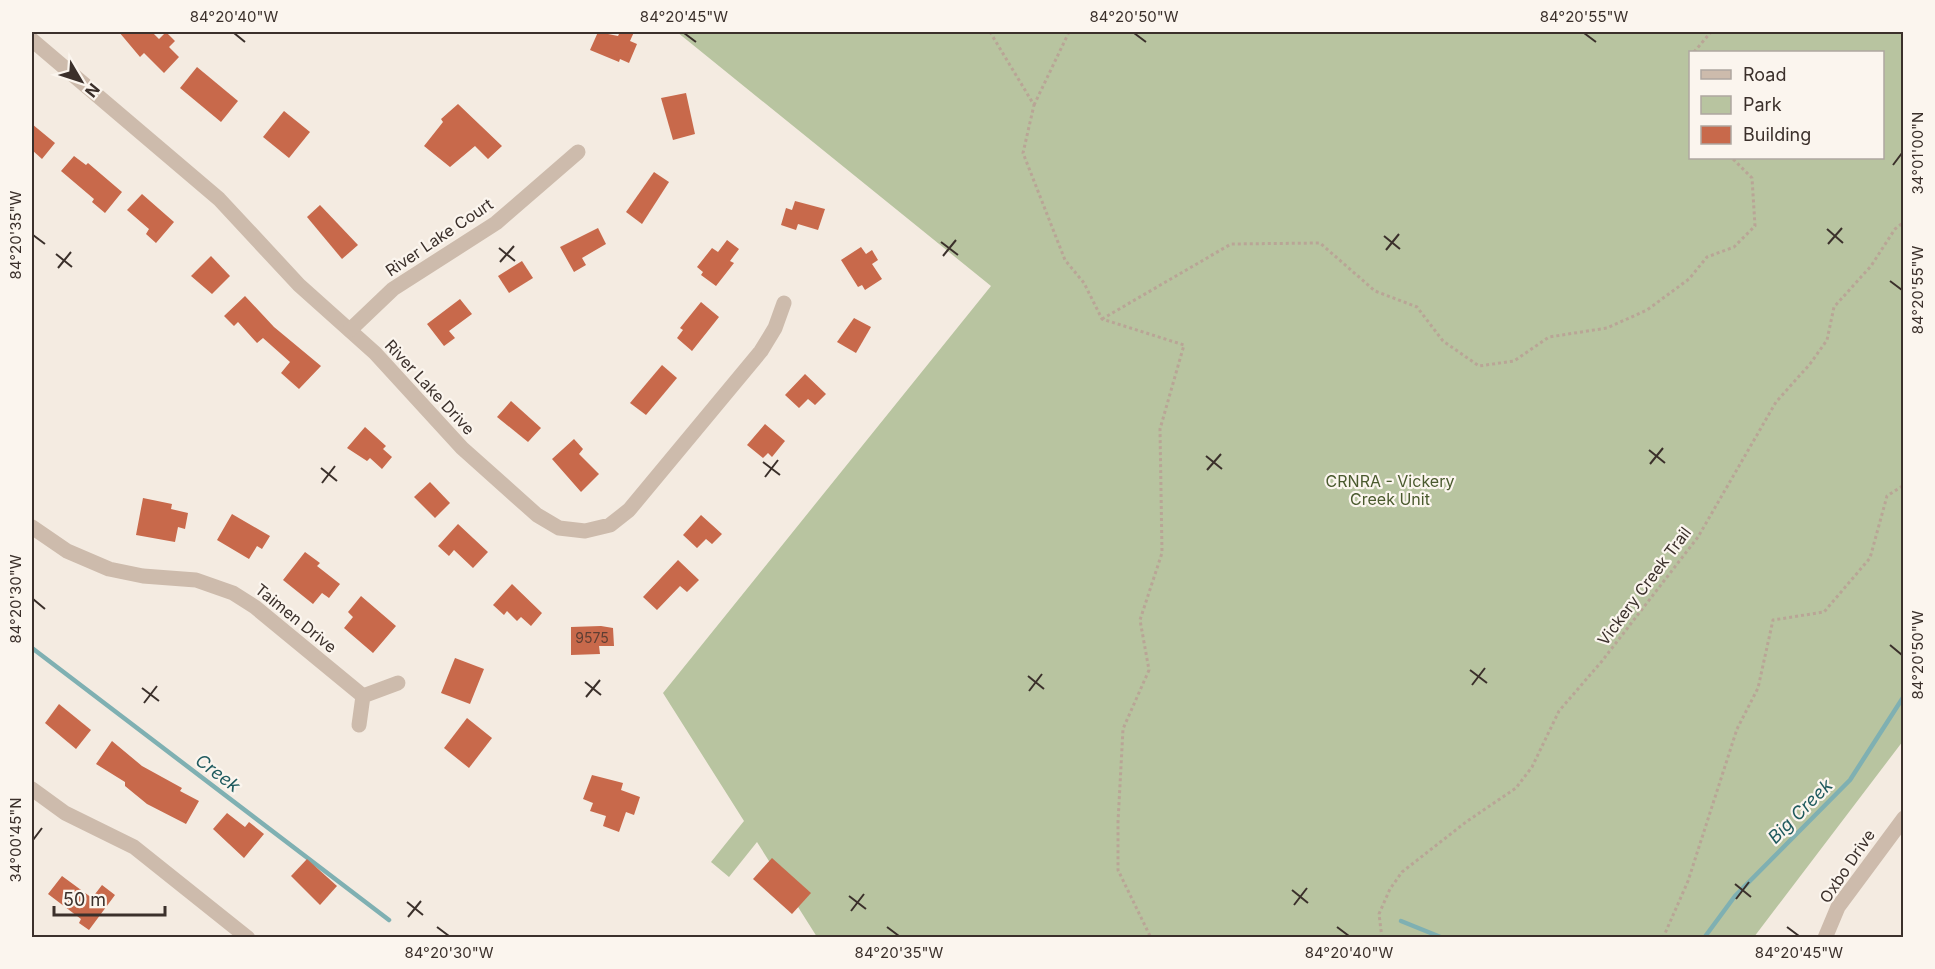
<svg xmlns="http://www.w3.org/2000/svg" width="1935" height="969" viewBox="0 0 1935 969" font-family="Inter,sans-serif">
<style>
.green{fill:#b8c4a0;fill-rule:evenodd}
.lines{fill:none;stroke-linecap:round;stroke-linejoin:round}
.stream{stroke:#7fb0b2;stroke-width:4.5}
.building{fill:#c8694b}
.path{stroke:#b9a596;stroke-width:3;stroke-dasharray:3 3;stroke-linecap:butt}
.minor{stroke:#cdbbac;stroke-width:15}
.ticks{fill:none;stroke:#3b302b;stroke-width:2}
.labels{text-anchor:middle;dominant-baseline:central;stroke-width:4.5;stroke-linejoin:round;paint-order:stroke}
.number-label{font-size:14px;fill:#5e3e33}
.street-label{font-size:16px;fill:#3b302b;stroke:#fbf5ee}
.park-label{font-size:16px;fill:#4a5a2e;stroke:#fbf5ee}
.water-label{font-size:18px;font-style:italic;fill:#1f5a5e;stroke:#fbf5ee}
.neatline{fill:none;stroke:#3b302b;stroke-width:2}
.ticks-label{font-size:15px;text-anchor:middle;fill:#3b302b}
</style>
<rect width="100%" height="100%" fill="#f4ebe1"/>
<!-- green -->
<path class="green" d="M677,32H1903V741L1754,937H817L757,842L729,877L711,862L744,821L663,693L991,286ZM1690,52H1882V158H1690Z"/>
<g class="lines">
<!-- stream -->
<g class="stream">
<path d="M32,648L389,920"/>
<path d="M1401,921L1443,938"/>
<path d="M1704,938L1735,896L1850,780L1904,696"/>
</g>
</g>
<!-- building -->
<g class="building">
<path d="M119,32H152L159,39L166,32L175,41L169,47L179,57L164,73L144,53L140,57Z"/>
<path d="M598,32L618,36L620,32H634L630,41L637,44L629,63L620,59L619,62L590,50Z"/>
<path d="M197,67L238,101L221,122L180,88Z"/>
<path d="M686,93L695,134L673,140L661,98Z"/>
<path d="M458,104L502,146L488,159L475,146L450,167L424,146L443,122L441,119Z"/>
<path d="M284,111L310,132L289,158L263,137Z"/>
<path d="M32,124L55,143L42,159L32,150Z"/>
<path d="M74,156L86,165L88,163L122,192L105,213L92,202L94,199L61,171Z"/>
<path d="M654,172L669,182L642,224L626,212Z"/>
<path d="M142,194L174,222L156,243L146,234L149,229L127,210Z"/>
<path d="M795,201L825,209L818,230L798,224L796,230L781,225L786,208L792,210Z"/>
<path d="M320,205L358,245L342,259L307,217Z"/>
<path d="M598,228L606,244L582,258L586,265L574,272L560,247Z"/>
<path d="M727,240L739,249L730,261L734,263L716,286L701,275L703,272L697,267L712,248L718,252Z"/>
<path d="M861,247L866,254L872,250L878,260L872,264L882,279L865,290L862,285L858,287L841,260Z"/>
<path d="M211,256L230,276L212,294L191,276Z"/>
<path d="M522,261L533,278L509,293L498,276Z"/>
<path d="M245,296L274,327L321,366L299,389L281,373L290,362L263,338L257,343L238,322L234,326L224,316Z"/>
<path d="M460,299L472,314L449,331L455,338L444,346L427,324Z"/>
<path d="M701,302L719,317L692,351L677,338L683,330L680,328Z"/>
<path d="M854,318L871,327L856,353L837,342Z"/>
<path d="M662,365L677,378L646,415L630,403Z"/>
<path d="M805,374L826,394L815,405L808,399L799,408L785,395Z"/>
<path d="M511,401L541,428L528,442L497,417Z"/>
<path d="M765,424L785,441L772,457L768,453L763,458L747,445Z"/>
<path d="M365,427L386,446L383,449L392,457L382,469L370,458L367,461L347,448Z"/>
<path d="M574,439L583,449L579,454L599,474L581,492L552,459Z"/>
<path d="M430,482L450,503L435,518L414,497Z"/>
<path d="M143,498L172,504L171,509L188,513L185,529L178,527L175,542L136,535Z"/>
<path d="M232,514L270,536L262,549L257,546L249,559L217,540Z"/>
<path d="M701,515L722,534L712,544L706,539L697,548L683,535Z"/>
<path d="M458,524L488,552L473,568L454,550L449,556L438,546Z"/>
<path d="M305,552L320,563L317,566L340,584L329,598L322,593L313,604L283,580Z"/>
<path d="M678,560L699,580L687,592L680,586L657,610L643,597Z"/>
<path d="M512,584L542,613L531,626L521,617L517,621L507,611L504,615L493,605Z"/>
<path d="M361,596L396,626L373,653L344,628L353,617L348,612Z"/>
<path d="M601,626L613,628L614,646H599L600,654L571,655V627Z"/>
<path d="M455,658L484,669L470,704L441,693Z"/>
<path d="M59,704L91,730L76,749L45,723Z"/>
<path d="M467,718L492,738L469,768L444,748Z"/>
<path d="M112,741L142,766L182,788L180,791L199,801L186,824L147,804L125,786V782L96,764Z"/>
<path d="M592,775L623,783L621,790L640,797L634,815L626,812L619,832L603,826L606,816L590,811L593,803L583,799Z"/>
<path d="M227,813L245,827L249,822L264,834L244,858L213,829Z"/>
<path d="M772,858L811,893L792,914L753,879Z"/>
<path d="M307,859L337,886L320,905L291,876Z"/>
<path d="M62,876L92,898L102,885L115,895L89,930L79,923L81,919L48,894Z"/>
</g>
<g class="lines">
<!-- path -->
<g class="path">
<path d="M990,32L1034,105L1023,153L1065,260L1084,283L1102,319L1184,345L1160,429L1162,553L1140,620L1149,670L1123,729L1118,822V870L1151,938"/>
<path d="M1694,52L1711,32"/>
<path d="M1034,105L1069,32"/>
<path d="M1102,319L1231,244L1320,243L1375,291L1417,307L1443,341L1479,366L1514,361L1549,337L1607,328L1647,310L1689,279L1707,257L1734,247L1755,226L1752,178L1732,158"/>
<path d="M1382,938L1379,914L1390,889L1402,872L1466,822L1516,788L1532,767L1559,711L1602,661L1698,537L1776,402L1810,364L1827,340L1834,307L1871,266L1895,229L1904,222"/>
<path d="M1663,938L1688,881L1737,729L1758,688L1773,620L1824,612L1870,558L1887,496L1904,485"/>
</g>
<!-- minor -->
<g class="minor">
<path d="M32,40L219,199L299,285L375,353L462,448L537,515L559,528L585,531L610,525L629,510L761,351L775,328L784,303"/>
<path d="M350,330L393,289L496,223L578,152"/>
<path d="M32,527L67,551L109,569L143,576L196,580L233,593L255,607L363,696"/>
<path d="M359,725L363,696L398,683"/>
<path d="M32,789L65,813L134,847L248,938"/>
<path d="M1825,938L1838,907L1904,818"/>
</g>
</g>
<!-- ticks -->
<path class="ticks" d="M234,33L245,42M684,33L696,42M1134,33L1146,42M1584,33L1596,42M1893,165L1902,153M1827,229L1843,243M33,235L45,244M1384,236L1400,249M941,242L958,255M1828,244L1842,228M499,248L515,261M1386,250L1399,234M56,254L72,267M943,256L956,240M500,262L514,246M58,268L71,252M1890,281L1902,290M1649,450L1665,463M1206,456L1222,469M763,462L780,475M1650,464L1663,448M321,468L337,481M1207,470L1221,454M765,477L778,460M322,483L335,466M33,599L45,609M1890,645L1902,655M1470,670L1487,683M1028,676L1044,689M585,682L601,695M1472,685L1485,668M142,688L159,701M1029,691L1042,674M586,697L600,680M144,703L157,686M33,840L42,828M1735,884L1751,897M1292,890L1308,903M849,896L866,909M1736,899L1749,882M407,902L423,915M1294,905L1307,888M851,911L864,894M408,917L421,901M437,927L449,936M887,927L899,936M1337,927L1349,936M1787,927L1799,936"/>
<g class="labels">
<!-- number labels -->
<g class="number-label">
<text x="592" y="637">9575</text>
</g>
<!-- street labels -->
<g class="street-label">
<text transform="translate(439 237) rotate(-34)">River Lake Court</text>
<text transform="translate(430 387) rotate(47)">River Lake Drive</text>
<text transform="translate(1644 586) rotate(-53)">Vickery Creek Trail</text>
<text transform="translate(296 618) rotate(39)">Taimen Drive</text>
<text transform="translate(1847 866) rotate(-56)">Oxbo Drive</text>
</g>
<!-- park labels -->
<g class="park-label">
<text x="1390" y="481">CRNRA - Vickery<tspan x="1390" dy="18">Creek Unit</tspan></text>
</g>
<!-- water labels -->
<g class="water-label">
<text transform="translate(218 773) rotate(37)">Creek</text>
<text transform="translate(1800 811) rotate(-45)">Big Creek</text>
</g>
</g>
<!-- border -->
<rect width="1935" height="969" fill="none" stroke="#fbf5ee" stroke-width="66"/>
<!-- legend -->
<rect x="1689" y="51" width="195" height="108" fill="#fbf5ee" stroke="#aea6a0" stroke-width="1.5"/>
<rect x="1701" y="70" width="30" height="9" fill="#cdbbac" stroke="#aea6a0" stroke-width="1.5"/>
<text x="1743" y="81" font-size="18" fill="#3b302b">Road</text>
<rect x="1701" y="96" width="30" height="18" fill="#b8c4a0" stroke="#aea6a0" stroke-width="1.5"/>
<text x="1743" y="111" font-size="18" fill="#3b302b">Park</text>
<rect x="1701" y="126" width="30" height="18" fill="#c8694b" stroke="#aea6a0" stroke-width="1.5"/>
<text x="1743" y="141" font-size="18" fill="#3b302b">Building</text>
<!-- north arrow -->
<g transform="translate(81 81) rotate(129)" stroke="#fbf5ee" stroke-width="4.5" paint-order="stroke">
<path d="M0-4.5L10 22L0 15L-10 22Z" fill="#3b302b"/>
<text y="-9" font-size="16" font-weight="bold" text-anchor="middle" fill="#3b302b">N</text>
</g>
<!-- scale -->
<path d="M54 906v9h111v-9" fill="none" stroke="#3b302b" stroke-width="3"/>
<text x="63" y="906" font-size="18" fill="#3b302b" stroke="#fbf5ee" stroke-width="4.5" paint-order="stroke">50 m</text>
<rect x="33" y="33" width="1869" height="903" class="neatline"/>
<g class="ticks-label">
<text x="234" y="22">84°20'40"W</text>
<text x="684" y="22">84°20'45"W</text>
<text x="1134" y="22">84°20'50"W</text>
<text x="1584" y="22">84°20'55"W</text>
<text transform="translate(1918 153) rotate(-90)" y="5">34°01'00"N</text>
<text transform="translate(16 235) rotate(-90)" y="5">84°20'35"W</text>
<text transform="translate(1918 290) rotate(-90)" y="5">84°20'55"W</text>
<text transform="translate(16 599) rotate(-90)" y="5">84°20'30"W</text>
<text transform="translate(1918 655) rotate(-90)" y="5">84°20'50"W</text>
<text transform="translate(16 840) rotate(-90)" y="5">34°00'45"N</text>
<text x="449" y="958">84°20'30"W</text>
<text x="899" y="958">84°20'35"W</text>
<text x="1349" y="958">84°20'40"W</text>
<text x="1799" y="958">84°20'45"W</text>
</g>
</svg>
